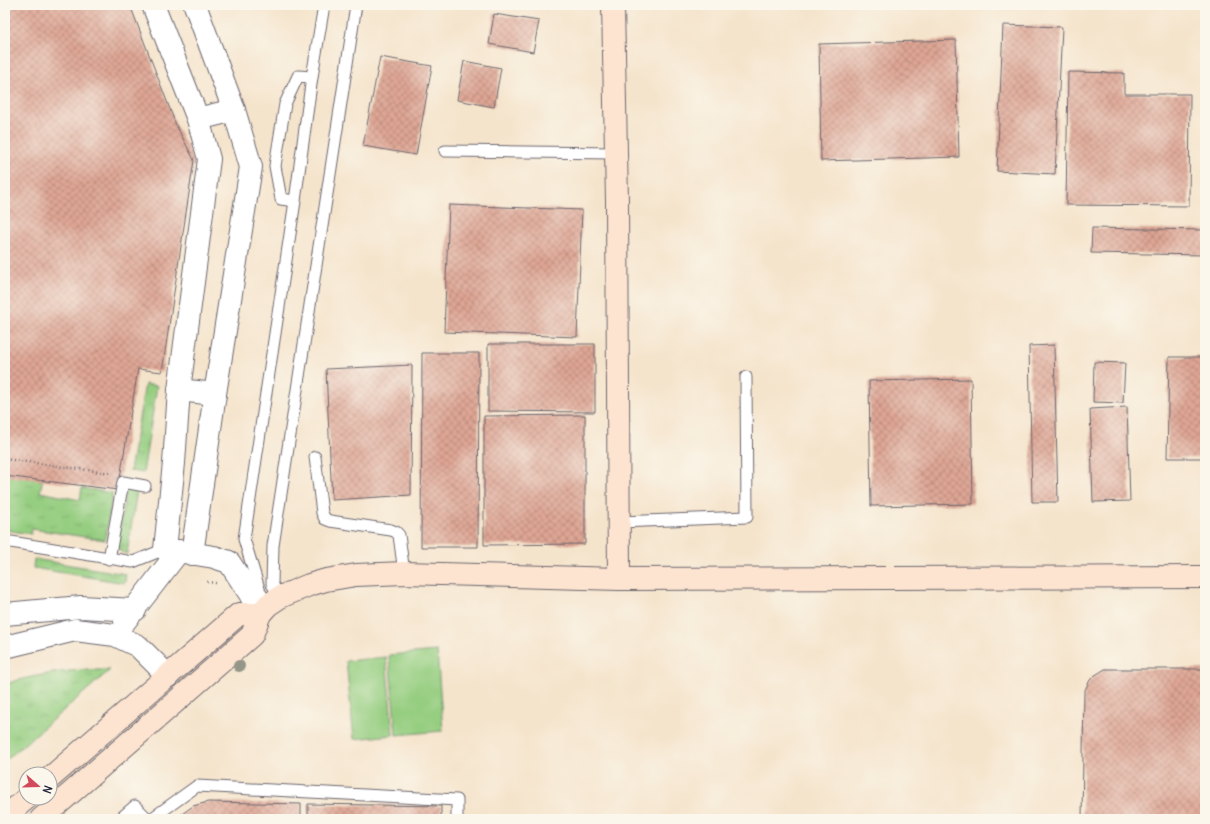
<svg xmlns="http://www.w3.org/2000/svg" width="1210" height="824" viewBox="0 0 1210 824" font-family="Delius,sans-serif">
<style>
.grass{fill:url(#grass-tufts);stroke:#5c785e}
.pitch{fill:#96ce81;stroke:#5c785e}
.building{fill:url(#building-cross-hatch)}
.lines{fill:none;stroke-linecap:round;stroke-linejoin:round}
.lane-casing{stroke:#6c666e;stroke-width:13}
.street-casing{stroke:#6c666e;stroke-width:24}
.secondary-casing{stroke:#6c666e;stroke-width:24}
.path{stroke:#6c666e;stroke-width:2.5;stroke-dasharray:1 3;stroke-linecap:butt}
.lane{stroke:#fff;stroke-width:11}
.street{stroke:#fff;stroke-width:22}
.secondary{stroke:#fde4d0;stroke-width:22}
.tree{fill:#949688}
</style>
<defs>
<pattern id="grass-tufts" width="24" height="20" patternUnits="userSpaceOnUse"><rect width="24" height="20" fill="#96ce81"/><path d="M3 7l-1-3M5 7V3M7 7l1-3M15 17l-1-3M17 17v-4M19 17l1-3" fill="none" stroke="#81b170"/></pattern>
<pattern id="building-cross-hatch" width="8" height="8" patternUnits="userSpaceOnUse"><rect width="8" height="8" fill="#dfa694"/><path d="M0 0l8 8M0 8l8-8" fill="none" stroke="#b4877a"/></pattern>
</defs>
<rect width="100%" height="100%" fill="#fbf7ec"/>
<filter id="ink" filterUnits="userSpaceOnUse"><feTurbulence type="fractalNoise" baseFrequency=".025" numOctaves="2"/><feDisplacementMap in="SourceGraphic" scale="8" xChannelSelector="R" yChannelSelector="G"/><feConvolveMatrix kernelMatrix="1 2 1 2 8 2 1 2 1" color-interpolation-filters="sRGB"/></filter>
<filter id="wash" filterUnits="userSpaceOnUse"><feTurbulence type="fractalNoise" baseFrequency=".012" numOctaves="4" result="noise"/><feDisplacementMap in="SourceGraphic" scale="16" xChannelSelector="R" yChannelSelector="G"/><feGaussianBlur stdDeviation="0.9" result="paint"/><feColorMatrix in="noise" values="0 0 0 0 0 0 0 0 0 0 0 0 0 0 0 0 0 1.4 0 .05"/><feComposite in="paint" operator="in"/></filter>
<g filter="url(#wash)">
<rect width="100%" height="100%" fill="#f5e4cc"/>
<!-- grass -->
<g class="grass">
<path d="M145,384L157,386L143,473L130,471Z"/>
<path d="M5,473L43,478L40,492L80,500L82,488L113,493L105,540L32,529L31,534L5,530Z"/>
<path d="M126,488L137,490L127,554L121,552L117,546Z"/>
<path d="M34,559L126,574L125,583L33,568Z"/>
<path d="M81,670H110L5,761V684C30,676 55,672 81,670Z"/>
</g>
<!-- pitch -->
<g class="pitch">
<path d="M437,651L443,731L396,735L389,655Z"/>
<path d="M386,657L393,735L354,739L346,661Z"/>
</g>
<g id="blocks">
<!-- building -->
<g class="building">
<path d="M5,5H130L176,125L194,160L162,372L138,369L118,490L5,476Z"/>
<path d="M494,14L539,21L533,52L489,44Z"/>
<path d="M1003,25L1062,27L1055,174L997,171Z"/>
<path d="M956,40L959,157L821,161L819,44Z"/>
<path d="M380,57L432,66L416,155L363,146Z"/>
<path d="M464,61L501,68L494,107L457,100Z"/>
<path d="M1068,72L1124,73V94H1190L1189,206L1066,205Z"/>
<path d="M449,205L582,210L577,337L444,332Z"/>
<path d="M1092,228L1205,230V255L1091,253Z"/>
<path d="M488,344H595V412L488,411Z"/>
<path d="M1054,345L1058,502H1032L1029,346Z"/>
<path d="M422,353H479L478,547H421Z"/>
<path d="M1169,357H1205V458H1167Z"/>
<path d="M1094,362L1125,363L1123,403L1093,402Z"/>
<path d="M412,365L411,495L332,500L326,369Z"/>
<path d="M971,379L973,504L871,506L869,381Z"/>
<path d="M1127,407L1130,501L1093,502L1090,409Z"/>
<path d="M585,415V544L484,545V416Z"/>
<path d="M1105,669H1205V819H1082L1084,692L1090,680L1094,676Z"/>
<path d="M208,802L301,804V819H175L193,806Z"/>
<path d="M308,804L441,806V819H308Z"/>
</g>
</g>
</g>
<g filter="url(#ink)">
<use href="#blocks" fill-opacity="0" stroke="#6c666e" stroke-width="1"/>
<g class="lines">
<defs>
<g id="lane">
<path d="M445,151L616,153"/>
<path d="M295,201L281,199L275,166L285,104L298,76L312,77"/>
<path d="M315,457L322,513L325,519L330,521L391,530L396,532L399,535L404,573"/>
<path d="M619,522L747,517L746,377"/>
<path d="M5,541L133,562L165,549"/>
<path d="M109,559L123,482L145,486"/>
<path d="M280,597L272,584L273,546L356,5"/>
<path d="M265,601L260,592L244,539L295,201L312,77L324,5"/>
<path d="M120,819L135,806L148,819"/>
<path d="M151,819L197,786L457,800V819"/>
</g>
<g id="street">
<path d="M153,5L198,119L209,159L179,390L174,463L165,549L214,557L229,562L250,594L260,614"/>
<path d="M198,119L234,110"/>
<path d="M179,390L215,394"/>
<path d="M192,554L215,394L251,167L234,110L195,5"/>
<path d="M5,614L81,607L135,610"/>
<path d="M125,621L179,551"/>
<path d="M5,647L75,630L115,635L138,646L168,676"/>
</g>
<g id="secondary">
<path d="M613,5L617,201L619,579"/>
<path d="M50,778L239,614H260"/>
<path d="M5,817L27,798"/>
<path d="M41,819L252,635L260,614L268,605L280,597L309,585L326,580L356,575L404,573L619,579L1205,577"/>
</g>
</defs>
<!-- lane casing -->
<use href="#lane" class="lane-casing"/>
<!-- street casing -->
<use href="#street" class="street-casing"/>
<!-- secondary casing -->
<use href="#secondary" class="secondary-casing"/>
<!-- path -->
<g class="path">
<path d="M5,459L110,473"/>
<path d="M207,582L216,583"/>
</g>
<!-- lane -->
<use href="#lane" class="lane"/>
<!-- street -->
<use href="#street" class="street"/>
<!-- secondary -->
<use href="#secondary" class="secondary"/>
</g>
<!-- trees -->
<circle class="tree" cx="239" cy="666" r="6"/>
</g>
<!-- margin -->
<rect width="1210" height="824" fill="none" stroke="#fbf7ec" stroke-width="20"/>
<!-- north arrow -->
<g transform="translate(38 786) rotate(110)"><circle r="19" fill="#fbf7ec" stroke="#a4a2a5"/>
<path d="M0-3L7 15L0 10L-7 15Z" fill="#d1495b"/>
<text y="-6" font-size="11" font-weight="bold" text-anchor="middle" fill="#22223b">N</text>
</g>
</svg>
